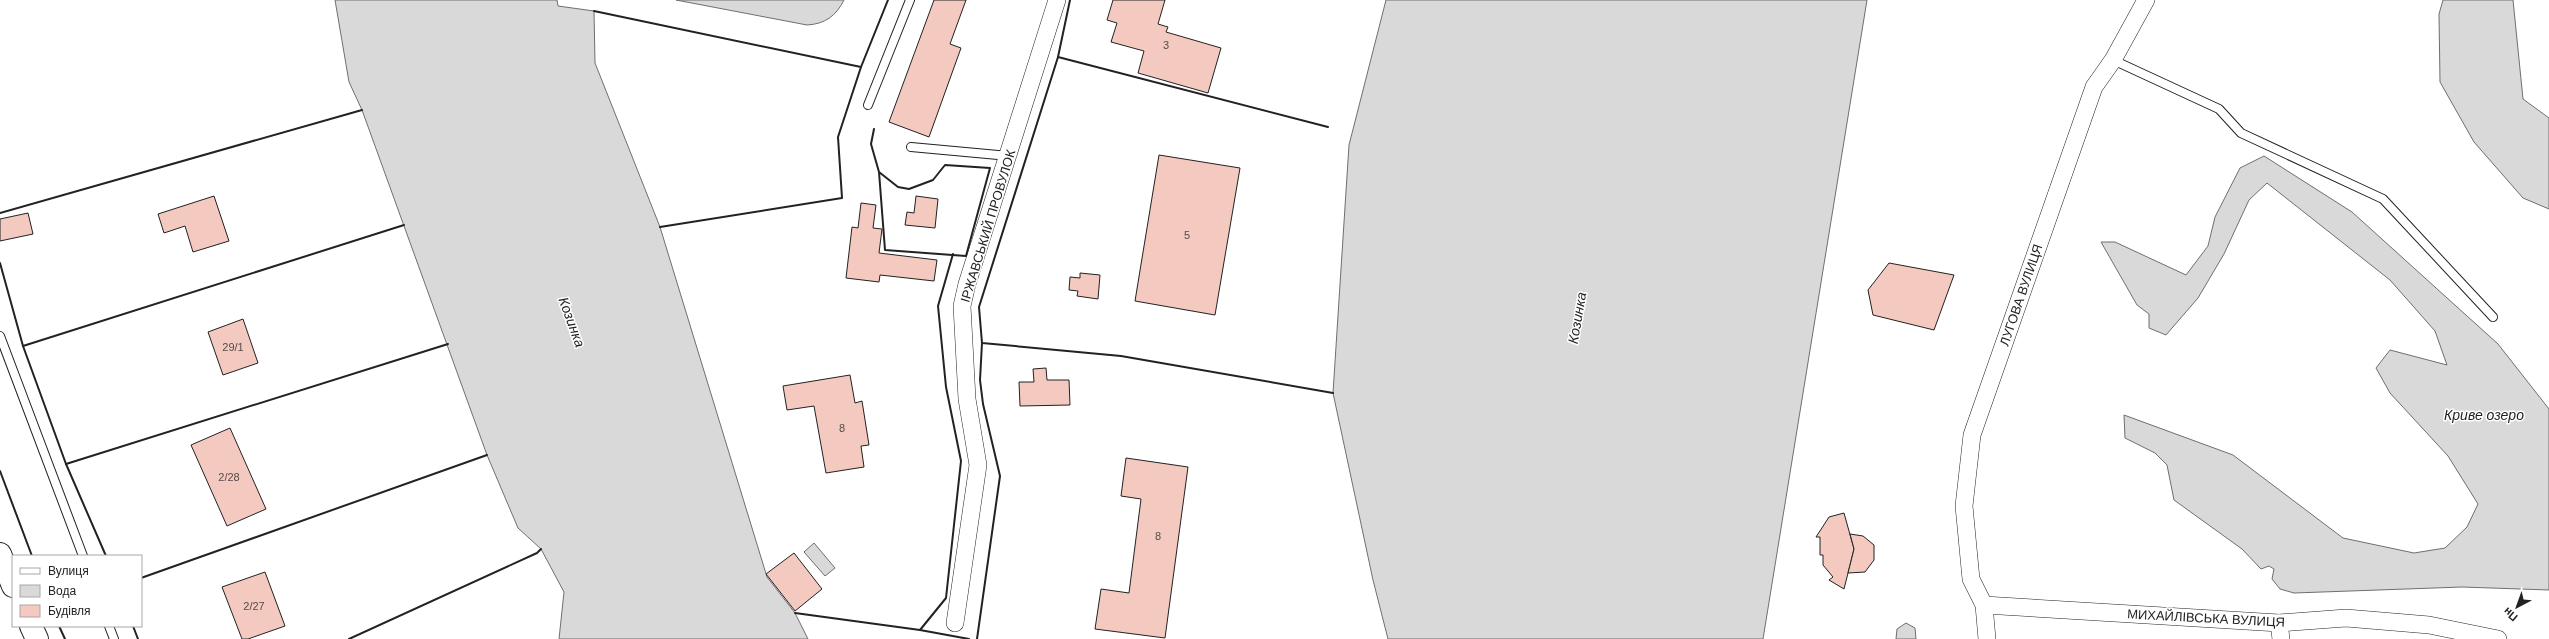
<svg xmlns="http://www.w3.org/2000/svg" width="2549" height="639" viewBox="0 0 2549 639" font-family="Arial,sans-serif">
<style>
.water{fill:#d9d9d9;stroke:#6f6f6f}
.building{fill:#f3c9c0;stroke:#222}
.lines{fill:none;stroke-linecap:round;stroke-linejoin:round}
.lane-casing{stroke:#222;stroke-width:10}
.street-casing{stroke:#222;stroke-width:18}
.secondary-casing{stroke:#222;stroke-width:24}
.lane{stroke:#fff;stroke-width:8}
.street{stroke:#fff;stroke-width:17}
.secondary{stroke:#fff;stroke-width:22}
.wall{stroke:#222;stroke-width:2}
.labels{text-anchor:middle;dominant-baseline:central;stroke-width:3;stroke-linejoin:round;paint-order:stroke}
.number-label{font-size:11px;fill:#564c4a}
.street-label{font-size:13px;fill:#222;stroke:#fff}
.water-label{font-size:14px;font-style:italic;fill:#222;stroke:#fff}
</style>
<rect width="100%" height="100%" fill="#fff"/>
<!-- water -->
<g class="water">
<path d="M335,0H557L558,6L594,11L595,63L660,227L767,577L795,613L808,639H559L564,592L541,549L518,528L487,455L362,110L349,82Z"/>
<path d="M676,0H844C836,16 825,24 807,25Z"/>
<path d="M1386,0H1867L1763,639H1388L1373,580L1333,393L1349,145Z"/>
<path d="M2443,0H2513L2523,99L2549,118V209L2523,198L2474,142L2440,82L2439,14Z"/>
<path d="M2264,156L2352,212L2498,344L2549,409V590L2462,587L2294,593L2280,589L2272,579L2274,569L2269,566L2261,569L2242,549L2174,500L2167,465L2155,453L2125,438L2124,415L2233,455L2343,538L2414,553L2445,548L2467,527L2478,504L2448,456L2390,393L2376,368L2390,350L2447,365L2435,331L2390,280L2267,183L2249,200L2224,254L2198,298L2166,335L2149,328V314L2137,305L2101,242H2115L2186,275L2208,246L2215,217L2240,168Z"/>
<path d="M814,543L835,568L825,576L804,552Z"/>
<path d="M1906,623L1915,628L1916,639H1896L1897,629Z"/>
</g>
<!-- building -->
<g class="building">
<path d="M934,0H966L950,44L961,48L929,137L889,122Z"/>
<path d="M1113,0H1165L1158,24L1168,27L1166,32L1221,48L1208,93L1138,73L1144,51L1111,42L1117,23L1107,20Z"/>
<path d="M1159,155L1240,168L1215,315L1135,301Z"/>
<path d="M214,196L229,241L193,252L185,226L164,233L158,214Z"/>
<path d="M916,196L938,199L935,228L905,225L907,212L914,213Z"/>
<path d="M861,203L876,205L873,228L882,229L879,253L937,260L934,281L880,275L879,282L846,278L852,227L858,228Z"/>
<path d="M28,213L33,234L0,241V219Z"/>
<path d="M1889,263L1954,275L1934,330L1873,315L1868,290Z"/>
<path d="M1080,273L1100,275L1098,299L1077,296L1078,291L1069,290L1070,277L1080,278Z"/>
<path d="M243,319L258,363L223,375L208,332Z"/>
<path d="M1046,368L1047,380H1069L1070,405L1020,406L1019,382H1034L1033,369Z"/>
<path d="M850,375L855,403L862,401L869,445L861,446L864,467L826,473L814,406L787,410L783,386Z"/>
<path d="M230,428L266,509L227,526L191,445Z"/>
<path d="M1126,458L1188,467L1165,638L1095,629L1101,589L1129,593L1141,499L1121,496Z"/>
<path d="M1844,513L1854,549L1844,589L1829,580L1833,577L1823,565V555H1820V537H1816L1829,517Z"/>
<path d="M1850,534L1863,536L1874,545V560L1865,572L1848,573L1854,549Z"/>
<path d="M794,553L822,589L795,611L766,574Z"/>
<path d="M265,572L285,626L248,639H242L222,587Z"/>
</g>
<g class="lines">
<defs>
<g id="lane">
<path d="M2113,60L2219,109L2241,133L2383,199L2493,317"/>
<path d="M868,105L910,0"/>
<path d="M911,147L1009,156"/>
<path d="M0,336L83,556"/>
<path d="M109,626L114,639"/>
</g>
<g id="street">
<path d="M1984,605L2279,623L2346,618L2429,625L2498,639"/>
<path d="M955,623L978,465L967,399L962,306L967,284L1057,0"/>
<path d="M2279,623L2281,639"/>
<path d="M1987,639L1984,605L1971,579L1964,506L1972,435L2094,87L2113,60L2146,0"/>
</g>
<g id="secondary">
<path d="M0,554L13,586"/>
<path d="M31,626L37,639"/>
</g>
</defs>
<!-- lane casing -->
<use href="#lane" class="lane-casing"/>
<!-- street casing -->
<use href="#street" class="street-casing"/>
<!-- secondary casing -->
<use href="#secondary" class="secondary-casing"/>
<!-- lane -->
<use href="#lane" class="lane"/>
<!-- street -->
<use href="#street" class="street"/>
<!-- secondary -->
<use href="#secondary" class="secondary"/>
<!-- wall -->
<g class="wall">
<path d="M1070,0L1058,57L1328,127"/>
<path d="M594,11L861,67L838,137L842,198L660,227"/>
<path d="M1058,57L979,307L982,343L1121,356L1333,393"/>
<path d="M861,67L888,0"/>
<path d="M874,129L871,144L879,172L898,187L909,189L933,180L945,165L990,168L966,256L885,250L879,172"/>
<path d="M0,213L362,110"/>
<path d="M0,263L23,346L66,464L106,556"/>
<path d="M23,346L404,225"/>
<path d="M66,464L448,344"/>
<path d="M0,471L32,556"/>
<path d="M141,578L487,455"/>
<path d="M795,613L920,630L946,598L961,461L946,387L938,306L953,254"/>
<path d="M59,626L65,639"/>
<path d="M133,626L138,639"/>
<path d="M920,630L969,639"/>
<path d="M349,639L537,553L541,549"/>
<path d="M977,639L1000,476L983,404L980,380L982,343"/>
</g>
</g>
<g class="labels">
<!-- number labels -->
<g class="number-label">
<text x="1166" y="45">3</text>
<text x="1187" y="235">5</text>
<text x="233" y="347">29/1</text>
<text x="842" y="428">8</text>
<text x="229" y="477">2/28</text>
<text x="1158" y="536">8</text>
<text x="254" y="606">2/27</text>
</g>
<!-- street labels -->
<g class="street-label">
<text transform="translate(988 226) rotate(-73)">ІРЖАВСЬКИЙ ПРОВУЛОК</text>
<text transform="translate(2021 295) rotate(-71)">ЛУГОВА ВУЛИЦЯ</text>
<text transform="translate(2206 618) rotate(3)">МИХАЙЛІВСЬКА ВУЛИЦЯ</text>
</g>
<!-- water labels -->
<g class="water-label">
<text transform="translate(1577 318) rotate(-80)">Козинка</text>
<text transform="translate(572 322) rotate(70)">Козинка</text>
<text x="2484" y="415">Криве озеро</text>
</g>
</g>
<!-- legend -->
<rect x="12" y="555" width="130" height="72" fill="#ffffff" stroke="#a7a7a7"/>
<rect x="20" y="568" width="20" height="6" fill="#ffffff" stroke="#a7a7a7"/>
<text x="48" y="575" font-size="12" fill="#222222">Вулиця</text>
<rect x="20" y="585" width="20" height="12" fill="#d9d9d9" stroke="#a7a7a7"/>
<text x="48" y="595" font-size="12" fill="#222222">Вода</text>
<rect x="20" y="605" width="20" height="12" fill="#f3c9c0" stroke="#a7a7a7"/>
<text x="48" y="615" font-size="12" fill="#222222">Будівля</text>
<!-- north arrow -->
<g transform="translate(2517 607) rotate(221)" stroke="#ffffff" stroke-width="3" paint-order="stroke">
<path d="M0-3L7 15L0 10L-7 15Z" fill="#222222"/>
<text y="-6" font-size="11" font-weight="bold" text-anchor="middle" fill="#222222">Пн</text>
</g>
</svg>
